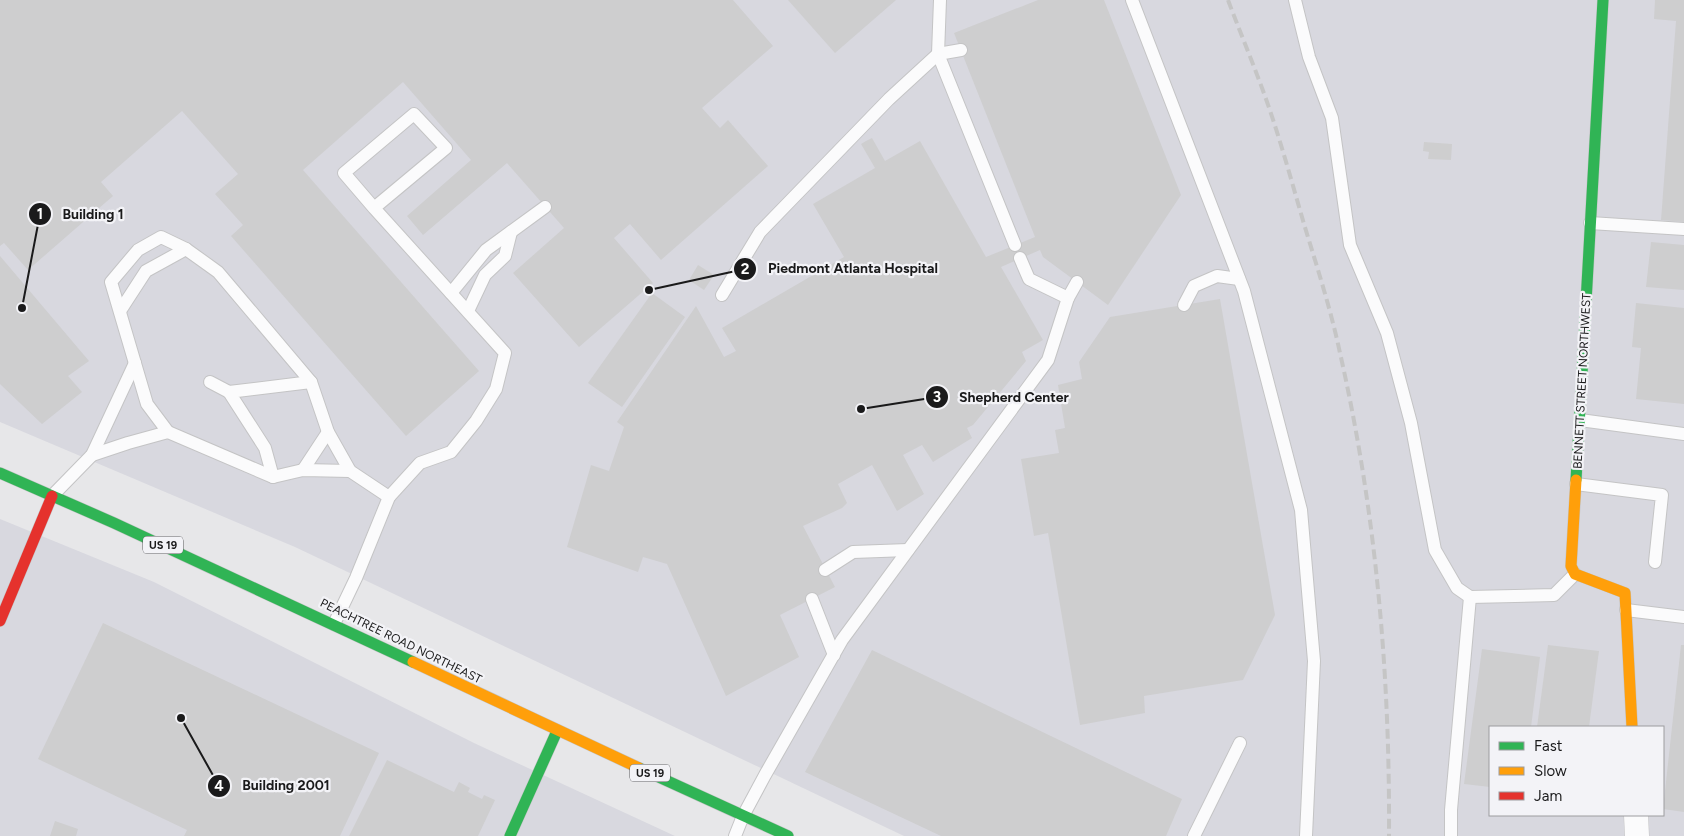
<svg xmlns="http://www.w3.org/2000/svg" width="1684" height="836" viewBox="0 0 1684 836" font-family="Figtree,sans-serif">
<style>
.built{fill:#d8d8df;fill-rule:evenodd}
.building{fill:#cececf}
.lines{fill:none;stroke-linecap:round;stroke-linejoin:round}
.lane-casing{stroke:#c4c4c5;stroke-width:14}
.street-casing{stroke:#c4c4c5;stroke-width:25}
.fast-casing{stroke:#c4c4c5;stroke-width:12}
.slow-casing{stroke:#c4c4c5;stroke-width:12}
.jam-casing{stroke:#c4c4c5;stroke-width:12}
.lane{stroke:#fbfbfc;stroke-width:12}
.street{stroke:#fbfbfc;stroke-width:24}
.fast{stroke:#30b455;stroke-width:11}
.slow{stroke:#ff9f0a;stroke-width:11}
.jam{stroke:#e5322d;stroke-width:11}
.rail{stroke:#c5c5c5;stroke-width:4;stroke-dasharray:10 5;stroke-linecap:butt}
.labels{text-anchor:middle;dominant-baseline:central;stroke-width:4.5;stroke-linejoin:round;paint-order:stroke}
.shield{fill:#f3f3f7;stroke:#5b5b5d;stroke-width:1}
.shield-label{font-size:11px;font-weight:bold;fill:#1a1a1b}
.street-label{font-size:12px;fill:#1a1a1b;stroke:#f3f3f7}
.leader{fill:none;stroke:#1a1a1b;stroke-width:2}
.callout-dot{fill:#1a1a1b;stroke:#f3f3f7;stroke-width:2}
.mark-label{font-size:15px;text-anchor:middle;font-weight:bold;fill:#fff}
.callout-label{font-size:14px;text-anchor:middle;font-weight:bold;fill:#1a1a1b;stroke:#f3f3f7;stroke-width:4.5;stroke-linejoin:round;paint-order:stroke}
</style>
<rect width="100%" height="100%" fill="#e7e7e9"/>
<!-- built -->
<g class="built">
<path d="M0,0H1684V836H904L295,547L0,422ZM1490,727H1663V815H1490Z"/>
<path d="M0,519L154,582L474,743L675,836H0Z"/>
</g>
<!-- building -->
<g class="building">
<path d="M0,0H733L773,46L702,108L720,128L728,120L768,166L661,260L630,224L614,238L653,283L579,347L513,273L564,228L507,163L423,235L407,216L471,160L403,82L303,170L479,371L406,436L231,236L243,225L215,194L238,174L182,111L101,182L113,196L28,270L4,243L0,246Z"/>
<path d="M788,0H896L835,53Z"/>
<path d="M1038,0H1104L1181,195L1108,305L1043,257L1040,250L1001,267L1043,340L1022,352L1026,361L973,425L967,428L972,438L933,462L922,445L903,455L924,494L897,511L872,465L838,484L847,503L842,508L803,526L835,587L780,615L799,657L726,696L667,564L643,557L638,572L567,547L591,465L609,471L624,427L617,422L696,306L724,357L736,351L722,328L844,257L813,204L875,168L861,144L866,141L872,138L885,161L920,141L986,257L1035,237L954,33Z"/>
<path d="M1655,0H1684V222L1661,220L1676,21L1654,19Z"/>
<path d="M1424,142L1452,144L1451,160L1428,159L1429,152L1423,151Z"/>
<path d="M1651,242L1684,245V290L1646,287Z"/>
<path d="M0,256L89,361L68,376L82,392L42,424L0,384Z"/>
<path d="M698,265L714,275L704,290L689,280Z"/>
<path d="M652,293L685,317L622,407L588,383Z"/>
<path d="M1220,299L1275,615L1243,680L1144,696L1145,713L1080,725L1048,533L1034,536L1021,459L1059,453L1055,430L1065,428L1058,385L1082,379L1079,362L1110,317Z"/>
<path d="M1636,303L1684,308V404L1636,399L1641,348L1632,347Z"/>
<path d="M103,623L379,753L340,836H184L187,830L38,759Z"/>
<path d="M1548,645L1599,651L1589,727H1537Z"/>
<path d="M1681,645H1684V812L1663,809Z"/>
<path d="M1482,649L1540,657L1531,727H1490V787L1464,784Z"/>
<path d="M872,650L1182,799L1166,836H941L805,772Z"/>
<path d="M387,760L454,792L459,782L470,788L468,792L482,799L484,795L495,800L478,836H349Z"/>
<path d="M55,821L78,829L76,836H50Z"/>
</g>
<g class="lines">
<defs>
<g id="lane">
<path d="M940,0L938,54L1015,245"/>
<path d="M1132,0L1244,291L1301,510L1314,661L1306,836"/>
<path d="M1295,0L1309,57L1332,118L1350,245L1387,333L1411,423L1435,550L1457,588L1470,597L1554,595L1575,574"/>
<path d="M1590,223L1684,229"/>
<path d="M1020,258L1029,279L1068,298"/>
<path d="M451,293L486,250L545,207"/>
<path d="M722,295L760,232L889,99L938,54L961,50"/>
<path d="M1184,305L1194,286L1217,276L1239,279"/>
<path d="M120,311L146,271L186,249"/>
<path d="M468,311L485,275L505,256L511,232"/>
<path d="M210,382L229,392"/>
<path d="M1580,420L1684,434"/>
<path d="M168,432L147,404L111,282L138,250L161,237L186,249L218,272L311,382L328,432L350,471L389,497L420,463L451,452L476,421L496,389L505,353L374,208L446,148L414,114L344,173L374,208"/>
<path d="M92,455L128,443L168,432L273,477L303,470L350,471"/>
<path d="M303,470L328,432"/>
<path d="M273,477L265,448L229,392L311,382"/>
<path d="M1576,484L1662,495L1655,562"/>
<path d="M52,496L92,455L135,363"/>
<path d="M825,570L853,552L908,550"/>
<path d="M812,599L834,655"/>
<path d="M1626,610L1684,617"/>
<path d="M334,624L356,578L389,497"/>
<path d="M735,836L743,816L765,775L842,640L1048,360L1068,298L1077,282"/>
<path d="M1194,836L1240,743"/>
<path d="M1451,836V810L1470,597"/>
</g>
<path id="street" d="M1636,815L1637,836"/>
<g id="fast">
<path d="M0,473L114,523L413,662"/>
<path d="M1576,480L1603,0"/>
<path d="M639,768L788,836"/>
<path d="M510,836L557,731"/>
</g>
<g id="slow">
<path d="M1576,480L1571,566L1575,574L1625,593L1632,727"/>
<path d="M413,662L639,768"/>
</g>
<path id="jam" d="M0,621L52,496"/>
</defs>
<!-- lane casing -->
<use href="#lane" class="lane-casing"/>
<!-- street casing -->
<use href="#street" class="street-casing"/>
<!-- fast casing -->
<use href="#fast" class="fast-casing"/>
<!-- slow casing -->
<use href="#slow" class="slow-casing"/>
<!-- jam casing -->
<use href="#jam" class="jam-casing"/>
<!-- lane -->
<use href="#lane" class="lane"/>
<!-- street -->
<use href="#street" class="street"/>
<!-- fast -->
<use href="#fast" class="fast"/>
<!-- slow -->
<use href="#slow" class="slow"/>
<!-- jam -->
<use href="#jam" class="jam"/>
<!-- rail -->
<path class="rail" d="M1228,0C1238,27 1249,53 1259,80C1277,127 1290,176 1304,224C1317,267 1331,310 1340,353C1376,512 1390,674 1389,836"/>
</g>
<g class="labels">
<!-- shield labels -->
<g class="shield">
<rect x="143" y="536.5" width="40" height="17" rx="4"/>
<rect x="630" y="764.5" width="40" height="17" rx="4"/>
</g>
<g class="shield-label">
<text x="163" y="545">US 19</text>
<text x="650" y="773">US 19</text>
</g>
<!-- street labels -->
<g class="street-label">
<text transform="translate(1582 381) rotate(-87)">BENNETT STREET NORTHWEST</text>
<text transform="translate(401 641) rotate(26)">PEACHTREE ROAD NORTHEAST</text>
</g>
</g>
<!-- callouts -->
<path class="leader" d="M22 308L40 214M649 290L745 269M861 409L937 397M181 718L219 786"/>
<g class="callout-dot">
<circle cx="22" cy="308" r="5"/>
<circle cx="649" cy="290" r="5"/>
<circle cx="861" cy="409" r="5"/>
<circle cx="181" cy="718" r="5"/>
<circle cx="40" cy="214" r="12"/>
<circle cx="745" cy="269" r="12"/>
<circle cx="937" cy="397" r="12"/>
<circle cx="219" cy="786" r="12"/>
</g>
<g class="mark-label">
<text x="40" y="219">1</text>
<text x="745" y="274">2</text>
<text x="937" y="402">3</text>
<text x="219" y="791">4</text>
</g>
<g class="callout-label">
<text x="93" y="219">Building 1</text>
<text x="853" y="273">Piedmont Atlanta Hospital</text>
<text x="1014" y="402">Shepherd Center</text>
<text x="286" y="790">Building 2001</text>
</g>
<!-- legend -->
<rect x="1489" y="726" width="175" height="90" fill="#f3f3f7" stroke="#9c9c9f"/>
<rect x="1499" y="742" width="25" height="8" fill="#30b455" stroke="#9c9c9f"/>
<text x="1534" y="751" font-size="15" fill="#1a1a1b">Fast</text>
<rect x="1499" y="767" width="25" height="8" fill="#ff9f0a" stroke="#9c9c9f"/>
<text x="1534" y="776" font-size="15" fill="#1a1a1b">Slow</text>
<rect x="1499" y="792" width="25" height="8" fill="#e5322d" stroke="#9c9c9f"/>
<text x="1534" y="801" font-size="15" fill="#1a1a1b">Jam</text>
</svg>
